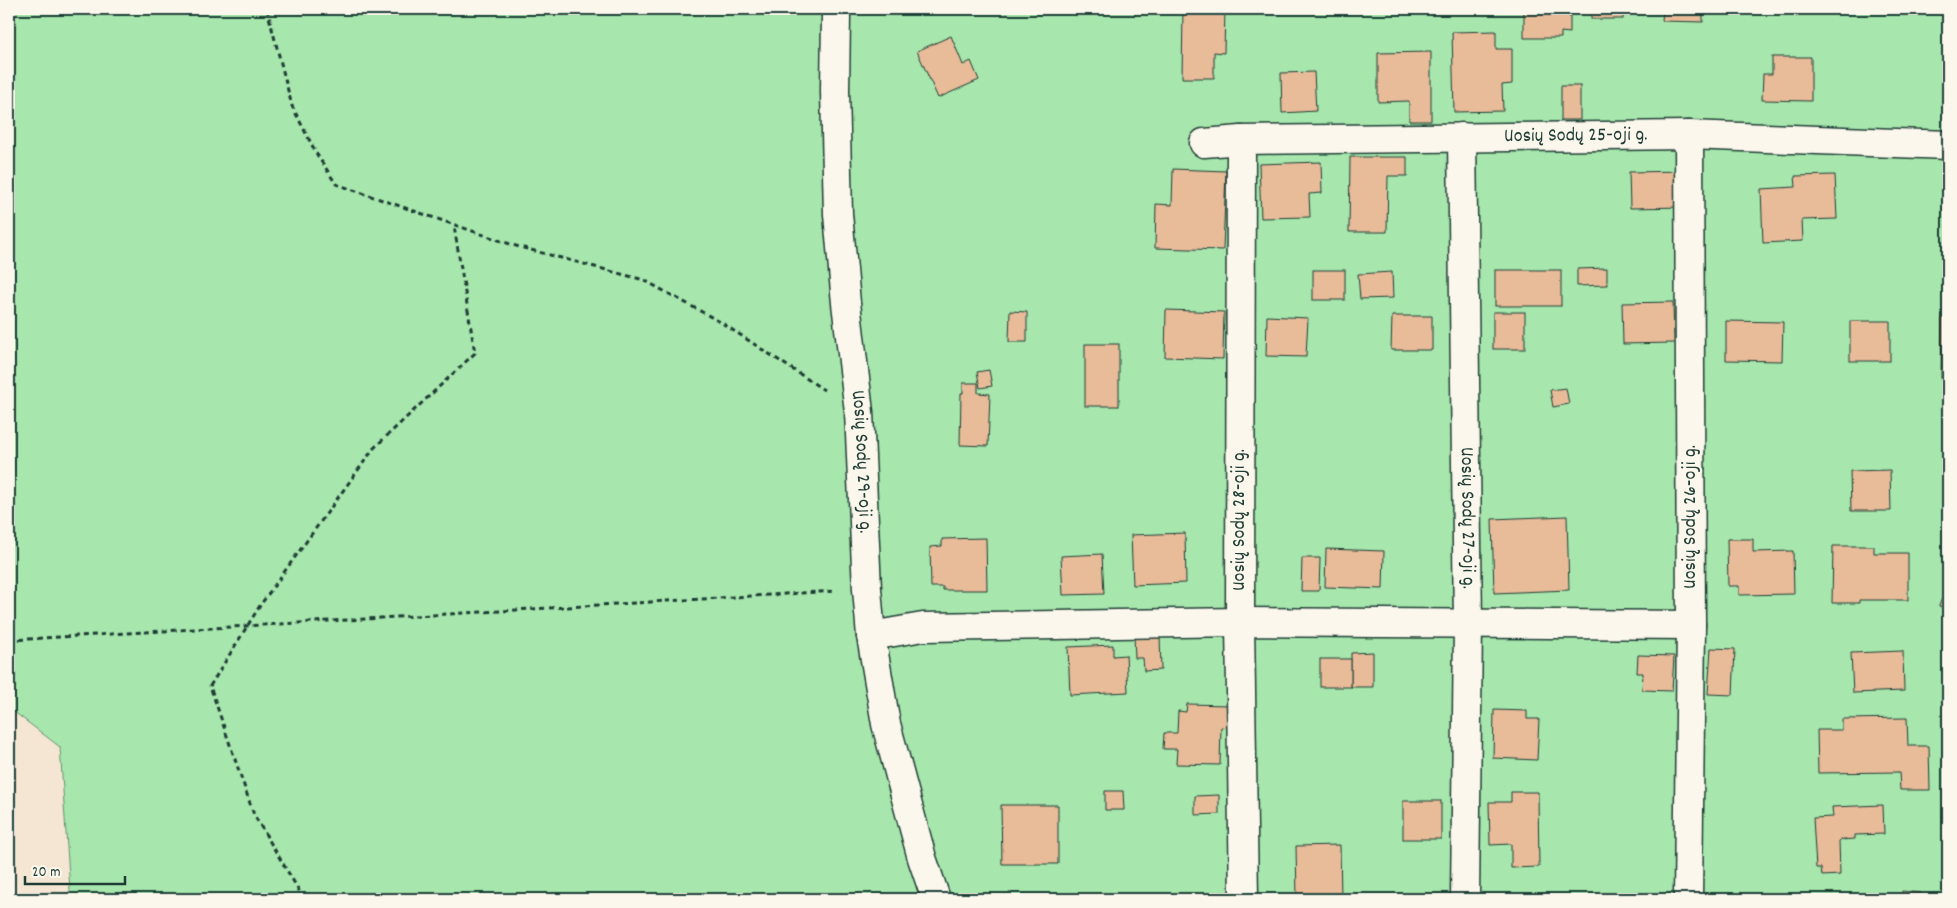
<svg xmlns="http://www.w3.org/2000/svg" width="1957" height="908" viewBox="0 0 1957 908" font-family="Dekko,sans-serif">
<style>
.green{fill:#a7e6ad;stroke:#639270}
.building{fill:#e8bb99;stroke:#1f3d34}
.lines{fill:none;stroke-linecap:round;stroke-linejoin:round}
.minor-casing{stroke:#1f3d34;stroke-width:31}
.path{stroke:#1f3d34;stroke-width:3;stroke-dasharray:5 4;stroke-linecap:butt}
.minor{stroke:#fbf7ec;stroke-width:28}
.labels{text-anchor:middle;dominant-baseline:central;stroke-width:4;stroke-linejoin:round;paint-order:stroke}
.street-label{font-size:20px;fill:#1f3d34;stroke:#fbf7ec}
</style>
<rect width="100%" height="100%" fill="#f5e5d3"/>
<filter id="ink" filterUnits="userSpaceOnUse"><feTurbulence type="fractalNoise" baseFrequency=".02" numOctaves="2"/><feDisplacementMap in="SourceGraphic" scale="10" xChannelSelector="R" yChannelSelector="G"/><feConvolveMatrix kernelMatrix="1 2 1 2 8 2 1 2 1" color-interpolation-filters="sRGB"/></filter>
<g filter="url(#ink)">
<!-- green -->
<path class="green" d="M9,9H1948V899H66L70,890L60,747L9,708Z"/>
<!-- building -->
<g class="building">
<path d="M1183,9H1225L1224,53L1214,52V78H1182Z"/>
<path d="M1524,9H1570V33L1561,32V38H1524Z"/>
<rect x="1591" y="9" width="32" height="10"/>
<path d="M1663,9H1703V22L1662,21Z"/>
<path d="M1496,31V49H1512V84L1502,85L1503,111L1454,112L1452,32Z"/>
<path d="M951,36L963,65L971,61L979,80L938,98L917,51Z"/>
<path d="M1431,52V121H1409V101L1378,102V53Z"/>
<path d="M1772,57H1811V101L1762,100L1763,74H1772Z"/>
<path d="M1314,72L1316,111L1282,113L1281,73Z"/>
<rect x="1561" y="86" width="19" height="34"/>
<path d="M1350,157H1407V176H1388L1387,232H1349Z"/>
<path d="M1321,162L1322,193L1309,194L1310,217L1261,218L1259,164Z"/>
<path d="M1173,169L1226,171L1223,250L1155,248L1156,204L1172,205Z"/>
<path d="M1685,171V207L1630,208L1629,172Z"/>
<path d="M1835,175L1837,219L1802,220L1803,241L1763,243L1761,189L1796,187L1795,176Z"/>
<path d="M1607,268V285L1577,286V269Z"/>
<rect x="1313" y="270" width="32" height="30"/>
<rect x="1495" y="270" width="66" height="36"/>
<path d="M1392,272L1393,298L1360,299L1358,274Z"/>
<path d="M1673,302L1674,343L1623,344L1622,303Z"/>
<path d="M1166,310L1224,312L1223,359L1165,357Z"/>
<path d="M1010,311L1027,312V342H1009Z"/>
<rect x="1493" y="312" width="32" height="37"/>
<path d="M1267,316L1308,318L1306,357L1266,356Z"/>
<path d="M1392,316H1432V350H1391Z"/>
<path d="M1942,318H1948V381H1941Z"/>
<path d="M1726,321L1783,322L1782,361L1726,360Z"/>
<rect x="1850" y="321" width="40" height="40"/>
<rect x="1085" y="344" width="34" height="62"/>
<path d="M989,370L992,386L980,388L977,372Z"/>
<path d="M963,383H978V393L990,394L988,446L960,445L961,393H963Z"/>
<path d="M1566,388L1569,404L1553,407L1550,390Z"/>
<path d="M1890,470L1891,511H1851L1850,471Z"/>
<path d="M1567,516L1569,590L1494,593L1492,519Z"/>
<path d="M1185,533L1186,583L1133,585L1131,535Z"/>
<path d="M986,538L987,590H943V587H931L930,547L942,546V539Z"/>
<path d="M1727,539H1753V552L1793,551L1794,594L1739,595V586H1728Z"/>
<path d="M1833,546H1874V553H1908V600H1859V603H1832Z"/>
<path d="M1326,549L1384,551L1383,589L1325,587Z"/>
<path d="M1102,554L1104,594L1063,595L1061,556Z"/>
<path d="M1302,558H1320L1319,591H1301Z"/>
<path d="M1948,582V609L1939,606Z"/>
<path d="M1160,635L1161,670L1144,671L1143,658H1135L1134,636Z"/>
<path d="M1113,645V656L1126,655L1128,692L1070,695L1068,647Z"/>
<path d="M1711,648L1735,649L1733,695L1708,694Z"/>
<path d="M1903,651L1904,691L1853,693L1851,653Z"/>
<path d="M1373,652V687H1351V653Z"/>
<path d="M1638,655L1674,656L1672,691L1642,690L1643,673H1637Z"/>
<rect x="1320" y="659" width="31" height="28"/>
<path d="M1187,704L1228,705V728L1221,727L1220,765L1176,764L1177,749H1163L1164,733H1177L1178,711L1186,712Z"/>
<path d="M1494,710L1527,711V719H1539L1537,760L1493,758Z"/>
<path d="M1907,718L1908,746H1929L1930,790H1900L1899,772L1818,773L1817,730H1842V719Z"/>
<path d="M1105,791H1123L1124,810H1105Z"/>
<path d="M1511,792H1538L1539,867L1511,868V844L1490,845L1489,802H1511Z"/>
<path d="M1219,795V814L1195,815V796Z"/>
<rect x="1403" y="801" width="38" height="38"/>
<path d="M1001,805H1058V864H1002Z"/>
<path d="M1883,805L1884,834L1855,835V839L1839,840L1840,875L1822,876L1821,868H1816L1813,818L1833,817L1832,807Z"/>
<path d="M1340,845L1341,898L1351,899H1297L1296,846Z"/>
<path d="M1902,891L1920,893L1919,899H1901Z"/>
</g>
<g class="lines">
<defs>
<g id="minor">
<path id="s1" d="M836,15L835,91L838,214L846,303L859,412L867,589L871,636L886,724L922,858L936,899"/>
<path id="s2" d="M1462,137L1468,624L1465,899"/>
<path d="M1241,140L1240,622L1244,899"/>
<path id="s3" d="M1204,143L1241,140L1689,135L1948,145"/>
<path d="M871,636L923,627L1240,622L1691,625"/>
<path d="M1688,899L1691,625L1689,135"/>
</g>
</defs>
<!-- minor casing -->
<use href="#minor" class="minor-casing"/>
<!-- path -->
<g class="path">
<path d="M267,9L292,106L316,153L336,184L516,246L644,280L722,323L824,390"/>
<path d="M10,640L836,591"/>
<path d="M304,899L254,815L210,686L261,604L374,448L475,353L454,226"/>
</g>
<!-- minor -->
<use href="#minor" class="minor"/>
</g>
</g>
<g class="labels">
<!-- street labels -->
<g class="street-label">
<text stroke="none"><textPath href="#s3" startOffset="372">Uosių Sodų 25-oji g.</textPath></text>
<text stroke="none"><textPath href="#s1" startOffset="448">Uosių Sodų 29-oji g.</textPath></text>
<text transform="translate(1691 517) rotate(-90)">Uosių Sodų 26-oji g.</text>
<text stroke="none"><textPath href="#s2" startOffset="381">Uosių Sodų 27-oji g.</textPath></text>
<text transform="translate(1240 520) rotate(-90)">Uosių Sodų 28-oji g.</text>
</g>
</g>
<!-- margin -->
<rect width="1957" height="908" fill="none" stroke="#fbf7ec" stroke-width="30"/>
<rect x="15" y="15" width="1927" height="878" fill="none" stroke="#1f3d34" stroke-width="2" filter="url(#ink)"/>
<!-- scale -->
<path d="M25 876v8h100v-8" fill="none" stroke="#1f3d34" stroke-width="2.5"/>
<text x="32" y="876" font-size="15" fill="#1f3d34" stroke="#fbf7ec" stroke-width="4" paint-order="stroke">20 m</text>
</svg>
